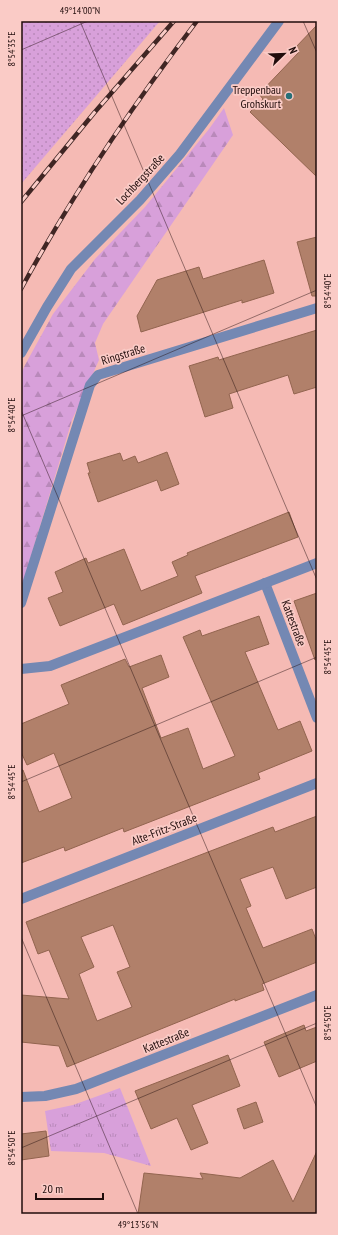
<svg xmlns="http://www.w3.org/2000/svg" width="338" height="1235" viewBox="0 0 338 1235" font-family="'PT Sans Narrow',sans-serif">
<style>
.grass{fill:url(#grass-dots)}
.forest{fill:url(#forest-firs)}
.park{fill:url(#park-tufts)}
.building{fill:#b1806a;stroke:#92644f;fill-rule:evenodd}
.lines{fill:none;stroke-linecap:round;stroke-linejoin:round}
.street{stroke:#7488b3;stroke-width:10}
.rail-casing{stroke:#402624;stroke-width:4.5}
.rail{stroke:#facbc6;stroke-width:3;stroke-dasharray:9;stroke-linecap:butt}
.ticks{fill:none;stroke:#200c0b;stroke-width:1;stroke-opacity:0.45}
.poi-dot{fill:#277078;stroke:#facbc6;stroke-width:1.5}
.labels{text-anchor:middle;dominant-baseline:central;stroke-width:3.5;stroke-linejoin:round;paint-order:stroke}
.poi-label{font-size:12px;fill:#200c0b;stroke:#facbc6;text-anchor:end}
.street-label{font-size:12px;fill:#200c0b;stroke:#facbc6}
.neatline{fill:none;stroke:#200c0b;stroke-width:1.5}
.ticks-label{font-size:10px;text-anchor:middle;fill:#200c0b}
</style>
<defs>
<pattern id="grass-dots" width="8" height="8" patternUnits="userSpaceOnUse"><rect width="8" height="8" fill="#d8a0da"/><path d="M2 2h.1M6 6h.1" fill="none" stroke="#b989ba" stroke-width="1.8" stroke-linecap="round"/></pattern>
<pattern id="forest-firs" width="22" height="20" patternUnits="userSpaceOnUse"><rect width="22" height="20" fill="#d8a0da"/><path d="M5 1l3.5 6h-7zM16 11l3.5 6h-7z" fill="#b989ba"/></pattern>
<pattern id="park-tufts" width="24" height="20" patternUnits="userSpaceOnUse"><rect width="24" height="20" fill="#d8a0da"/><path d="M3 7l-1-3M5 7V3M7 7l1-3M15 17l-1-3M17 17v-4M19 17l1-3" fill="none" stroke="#b989ba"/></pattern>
</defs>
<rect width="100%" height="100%" fill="#f5bab4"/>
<!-- grass -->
<path class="grass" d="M21,21H160L21,184Z"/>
<!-- forest -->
<path class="forest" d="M224,108L233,135L103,324L95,343L99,360L72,420L21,589V374L25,365L53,314L95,259L145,207L209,129Z"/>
<!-- park -->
<path class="park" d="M120,1088L151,1166L104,1153L51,1151L45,1111L73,1105Z"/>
<!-- building -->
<g class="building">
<path d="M317,25V177L250,112L263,99L259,94L299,52L295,48Z"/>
<path d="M317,237V296H312L297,242Z"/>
<path d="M264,260L274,293L242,303V300L141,332L137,316L157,280L199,267L203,279Z"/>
<path d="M317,330V387L294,394L288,375L229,394L233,408L205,417L189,366L218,357L219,360Z"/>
<path d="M167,452L179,484L161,491L157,480L98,502L88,473H90L87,463L120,453L123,461L135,456L138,463Z"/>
<path d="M289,512L298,537L195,576L202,593L123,625L114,604L60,626L48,598L63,592L55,572L86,558L88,563L124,549L141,591L178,576L172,562L188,555L187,553Z"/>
<path d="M317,593V659L315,660L294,601Z"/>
<path d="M259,616L269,644L245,652L278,730L300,721L312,751L258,773L260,779L124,832L123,828L65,851L64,847L21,863V770H23L39,812L72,798L54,753L27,765L21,752V724L69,704L61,685L125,659L129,667L161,655L169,677L142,688L161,738L188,728L203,769L235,756L183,637L200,630L202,636Z"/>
<path d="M317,816V887L286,899L273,867L240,879L251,906L246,908L263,948L312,929L317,942V962L262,984L264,990L235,1001V999L67,1067L59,1046L21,1042V995L69,999L49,950L38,954L26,922L273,827L275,832ZM113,925L130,967L117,972L132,1007L97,1021L79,974L94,967L81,937Z"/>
<path d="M304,1025L306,1031L317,1027V1061L279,1077L264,1042Z"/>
<path d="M228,1055L240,1086L192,1105L208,1143L191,1150L177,1118L151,1129L135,1091Z"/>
<path d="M256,1102L263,1122L244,1129L237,1109Z"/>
<path d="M46,1131L49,1156L21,1160V1134Z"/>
<path d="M317,1151V1214H138L144,1173L203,1179L200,1173L240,1178L273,1160L293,1202Z"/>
</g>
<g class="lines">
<!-- street -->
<g class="street">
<path d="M21,353L47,307L71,269L140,200L180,154L279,21"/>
<path d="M265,583L317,718"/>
<path d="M21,603L90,385L98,375L317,308"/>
<path d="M21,669L50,666L317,563"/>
<path d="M21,899L317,783"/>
<path d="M21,1097L45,1096L76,1089L317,995"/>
</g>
<defs>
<g id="rail">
<path d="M21,202L94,113L174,21"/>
<path d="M21,289C72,195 132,106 197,21"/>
</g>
</defs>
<!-- rail casing -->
<use href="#rail" class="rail-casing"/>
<!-- rail -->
<use href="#rail" class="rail"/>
</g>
<!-- ticks -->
<path class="ticks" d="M80,21L317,580M303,21L317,53M21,50L88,21M21,410L317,1108M21,416L317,290M21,782L317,657M21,937L138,1214M21,1148L317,1023"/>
<!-- markers -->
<circle class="poi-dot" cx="289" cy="96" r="4"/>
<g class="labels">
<!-- poi labels -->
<g class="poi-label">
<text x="281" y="89">Treppenbau<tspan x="281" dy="14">Grohskurt</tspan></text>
</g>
<!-- street labels -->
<g class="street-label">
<text transform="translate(140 179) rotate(-47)">Lochbergstraße</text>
<text transform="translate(123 354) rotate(-17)">Ringstraße</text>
<text transform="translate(294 623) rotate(69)">Kattestraße</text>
<text transform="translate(164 829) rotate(-21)">Alte-Fritz-Straße</text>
<text transform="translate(166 1040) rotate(-22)">Kattestraße</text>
</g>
</g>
<!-- border -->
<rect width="338" height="1235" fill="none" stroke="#facbc6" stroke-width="44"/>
<!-- north arrow -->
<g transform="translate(284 54) rotate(67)" stroke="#facbc6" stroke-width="3" paint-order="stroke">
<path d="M0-3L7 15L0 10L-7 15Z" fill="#200c0b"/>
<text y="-6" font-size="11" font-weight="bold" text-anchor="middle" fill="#200c0b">N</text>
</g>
<!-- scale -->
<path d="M36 1193v6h67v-6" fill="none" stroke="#200c0b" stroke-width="2"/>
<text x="42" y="1193" font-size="12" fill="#200c0b" stroke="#facbc6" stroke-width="3" paint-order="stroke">20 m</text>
<rect x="22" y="22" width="294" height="1191" class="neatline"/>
<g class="ticks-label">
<text x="80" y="14">49°14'00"N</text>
<text transform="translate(11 49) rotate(-90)" y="4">8°54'35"E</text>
<text transform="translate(327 291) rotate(-90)" y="4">8°54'40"E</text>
<text transform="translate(11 415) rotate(-90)" y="4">8°54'40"E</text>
<text transform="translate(327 657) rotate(-90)" y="4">8°54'45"E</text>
<text transform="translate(11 782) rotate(-90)" y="4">8°54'45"E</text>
<text transform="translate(327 1023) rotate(-90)" y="4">8°54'50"E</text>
<text transform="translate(11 1148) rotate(-90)" y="4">8°54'50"E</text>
<text x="138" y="1228">49°13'56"N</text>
</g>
</svg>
